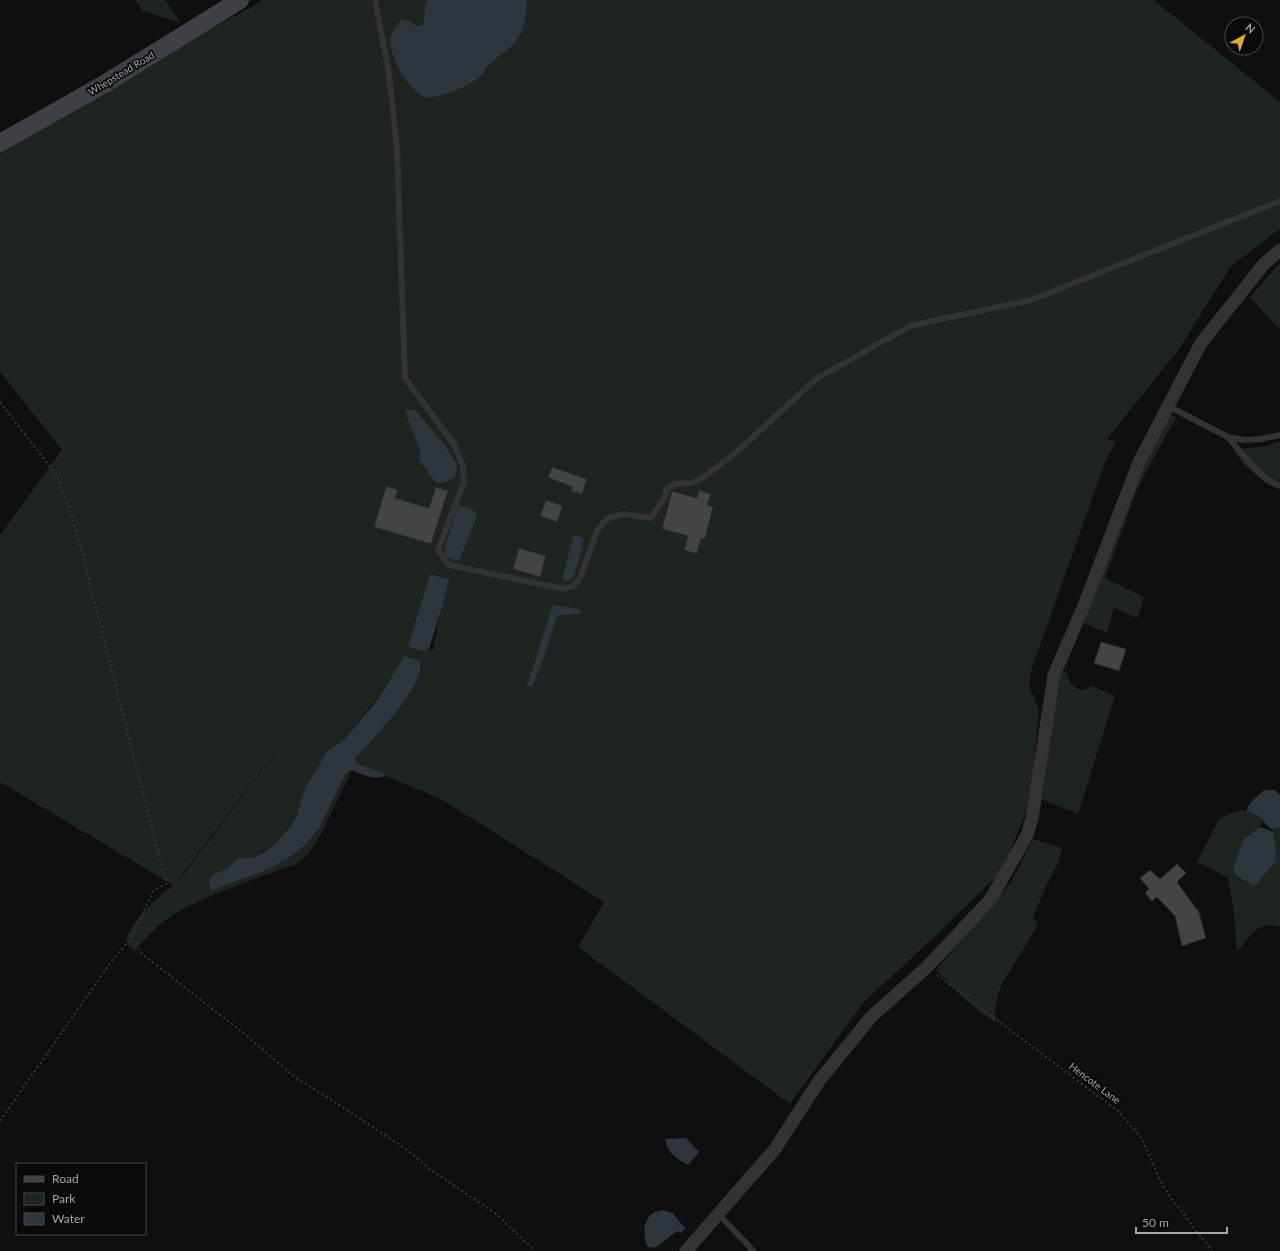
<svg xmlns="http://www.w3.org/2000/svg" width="1280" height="1251" viewBox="0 0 1280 1251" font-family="Lato,sans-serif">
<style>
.green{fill:#1e241f;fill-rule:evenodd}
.water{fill:#2e353c}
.building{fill:#434448;stroke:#29292c}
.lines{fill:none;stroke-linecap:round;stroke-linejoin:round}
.path{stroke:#37383c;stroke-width:2;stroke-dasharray:2 3;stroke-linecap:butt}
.lane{stroke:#333337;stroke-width:6}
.street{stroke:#333337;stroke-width:13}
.secondary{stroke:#3f4045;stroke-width:18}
.labels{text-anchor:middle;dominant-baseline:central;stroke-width:3.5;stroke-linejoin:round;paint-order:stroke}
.street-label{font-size:10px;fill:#a1a6b0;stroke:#0a0a0b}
</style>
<rect width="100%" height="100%" fill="#0f0f10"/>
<!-- green -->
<g class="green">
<path d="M135,0H165L181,23L143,11Z"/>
<path d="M261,0H1154L1280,102V229L1231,266L1179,349L1107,439L1116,441L1104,465L1032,668L1029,686L1039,710L1030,802L1002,871L932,939L863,1003L790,1104L578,947L604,902L441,799L355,763V759C381,730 409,703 422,666L384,690L342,742L331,748L303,796L299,810L294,821L282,838L259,855L252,858H238L229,867L213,875L211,891L230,883L249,877L273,867L292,856L305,845L319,829L345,775L348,772L352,770L320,836L309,853L301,861L294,865C255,879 214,892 177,912C160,922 147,937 134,951C131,948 127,945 127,941C127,923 160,896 173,885L0,782V535L62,450L0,372V154L198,35L250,8ZM446,579L433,650L429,649ZM302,717L183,875L177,881Z"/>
<path d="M1280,263V327L1279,329L1250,297Z"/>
<path d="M1167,412L1176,418L1148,468L1136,492L1105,578L1144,597L1138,618L1114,608L1107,633L1079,621Z"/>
<path d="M1280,441V489L1265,483L1244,464L1233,450L1267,446Z"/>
<path d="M1061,672H1066L1071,684L1079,690H1084L1092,686L1115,696L1078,814L1041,799Z"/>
<path d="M1242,810L1258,816L1263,822L1260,827L1243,840L1238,879L1249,883L1253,886L1257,884L1276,861L1273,832L1271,829L1280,827V927C1276,926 1271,925 1267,925C1254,927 1245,943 1237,952L1234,911L1228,878L1197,862L1219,819L1230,813Z"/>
<path d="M1033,839L1062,848L1058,863L1047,884L1033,917L1038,925L1002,984L998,995L995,1007L996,1022C973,1010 954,988 936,970L1011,882Z"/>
</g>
<!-- water -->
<g class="water">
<path d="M428,0H527C526,12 526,22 521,33C516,43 507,51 498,57C495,60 491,62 488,65C485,68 485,72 482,75C474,84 437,100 426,97C409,93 390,57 390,40C390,34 398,23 402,19L409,21L416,26H421L424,23L425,6Z"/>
<path d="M406,410H415L445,445L457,465L455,477L444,483H436L419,459L421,455L420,450L407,417Z"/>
<path d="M458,506C467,506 473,507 477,516L459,561L447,557L444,549Z"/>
<path d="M574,534L584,539L574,577L567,581L562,579Z"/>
<path d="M430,574L449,580L442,607L429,649L421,651L408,647Z"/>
<path d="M553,605L580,609V614L557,615L544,657L532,687L527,686Z"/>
<path d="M404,656L420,661C427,685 371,741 355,759L356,763L386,775C375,782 363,774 352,770L348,772L345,775L319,829L305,845L292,856L273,867L249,877L230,883L211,891L209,881L213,875L229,867L238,858C243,858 249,859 254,857C268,853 286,834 294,821C299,813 300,803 303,795C309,780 319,766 327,752L331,748L342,742L374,704L384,690Z"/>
<path d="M1264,790H1275L1280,795V827L1271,829L1258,816L1246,811L1250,803Z"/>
<path d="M1260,827L1273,832L1275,842L1276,861L1257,884L1253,886C1244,879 1240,881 1233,871L1243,840Z"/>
<path d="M686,1138L699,1152L688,1165C675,1157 669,1155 665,1139Z"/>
<path d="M663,1210L673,1213L685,1229L681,1233L677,1231L658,1246L654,1248L648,1247C643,1237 642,1221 653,1213C656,1211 660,1211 663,1210Z"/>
</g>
<!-- building -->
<g class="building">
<path d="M552,467L587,479L582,494L571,491L573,487L549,478L548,477Z"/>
<path d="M386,486L398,490L395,498L429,508L436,487L448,491L431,544L374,527Z"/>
<path d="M699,490L711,494L707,505L713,507L705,539L701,538L697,554L684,550L688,536L662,529L672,491L697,498Z"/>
<path d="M546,500L563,506L557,522L540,516Z"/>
<path d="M519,548L546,556L540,577L513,569Z"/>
<path d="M1101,642L1126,649L1119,671L1094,663Z"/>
<path d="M1177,864L1186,873L1177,882L1197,910L1198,909L1206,938L1182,946L1175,916L1157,897L1152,901L1145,893L1149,889L1140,878L1150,870L1160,879Z"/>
</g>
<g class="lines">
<!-- path -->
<g class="path">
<path d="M0,402L57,476L75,525L166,884L154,890L131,938L142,954L242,1032L295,1077L336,1103L406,1149L431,1170L495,1213L535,1251"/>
<path d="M937,975L1118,1111L1142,1139L1161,1182L1171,1198L1212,1251"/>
<path d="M0,1121L111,962L131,938"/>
</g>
<!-- lane -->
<g class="lane">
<path d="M375,0L389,74L397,149L405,378L454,444L463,466L464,482L438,550L449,565L563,589L574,586L580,578L597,531L606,519L623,514L651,518L665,497L666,490L675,484L692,483L707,475L740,449L816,379L910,326L1031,300L1280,201"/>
<path d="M1168,406L1228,437L1243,440L1261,439L1280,435"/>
<path d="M1228,437C1241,452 1260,479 1280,486"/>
<path d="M718,1214L746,1243L753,1251"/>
</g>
<!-- street -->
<path class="street" d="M686,1251L775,1149L819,1081L872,1016L927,967L990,900L1027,835L1032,818L1054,675L1083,608L1139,462L1201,343L1264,264L1280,250"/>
<!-- secondary -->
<path class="secondary" d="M0,143L106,83L240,0"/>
</g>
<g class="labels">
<!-- street labels -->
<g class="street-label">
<text transform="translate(121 73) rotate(-31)">Whepstead Road</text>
<text transform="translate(1095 1083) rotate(37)">Hencote Lane</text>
</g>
</g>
<!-- legend -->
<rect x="16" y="1163" width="130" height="72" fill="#0a0a0b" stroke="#46484d"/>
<rect x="24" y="1176" width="20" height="6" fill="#3f4045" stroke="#46484d"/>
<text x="52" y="1183" font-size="12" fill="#a1a6b0">Road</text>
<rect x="24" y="1193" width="20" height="12" fill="#1e241f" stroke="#46484d"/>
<text x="52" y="1203" font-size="12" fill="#a1a6b0">Park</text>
<rect x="24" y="1213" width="20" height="12" fill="#2e353c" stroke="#46484d"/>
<text x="52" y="1223" font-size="12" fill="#a1a6b0">Water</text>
<!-- north arrow -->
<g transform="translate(1244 36) rotate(40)"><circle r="19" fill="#0a0a0b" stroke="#46484d"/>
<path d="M0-3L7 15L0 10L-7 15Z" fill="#e1a837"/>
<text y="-6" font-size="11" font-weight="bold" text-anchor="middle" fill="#a1a6b0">N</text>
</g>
<!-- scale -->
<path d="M1136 1227v6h91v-6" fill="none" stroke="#a1a6b0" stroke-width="2"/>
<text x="1142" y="1227" font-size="12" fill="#a1a6b0" stroke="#0a0a0b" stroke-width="3" paint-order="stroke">50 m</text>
</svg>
